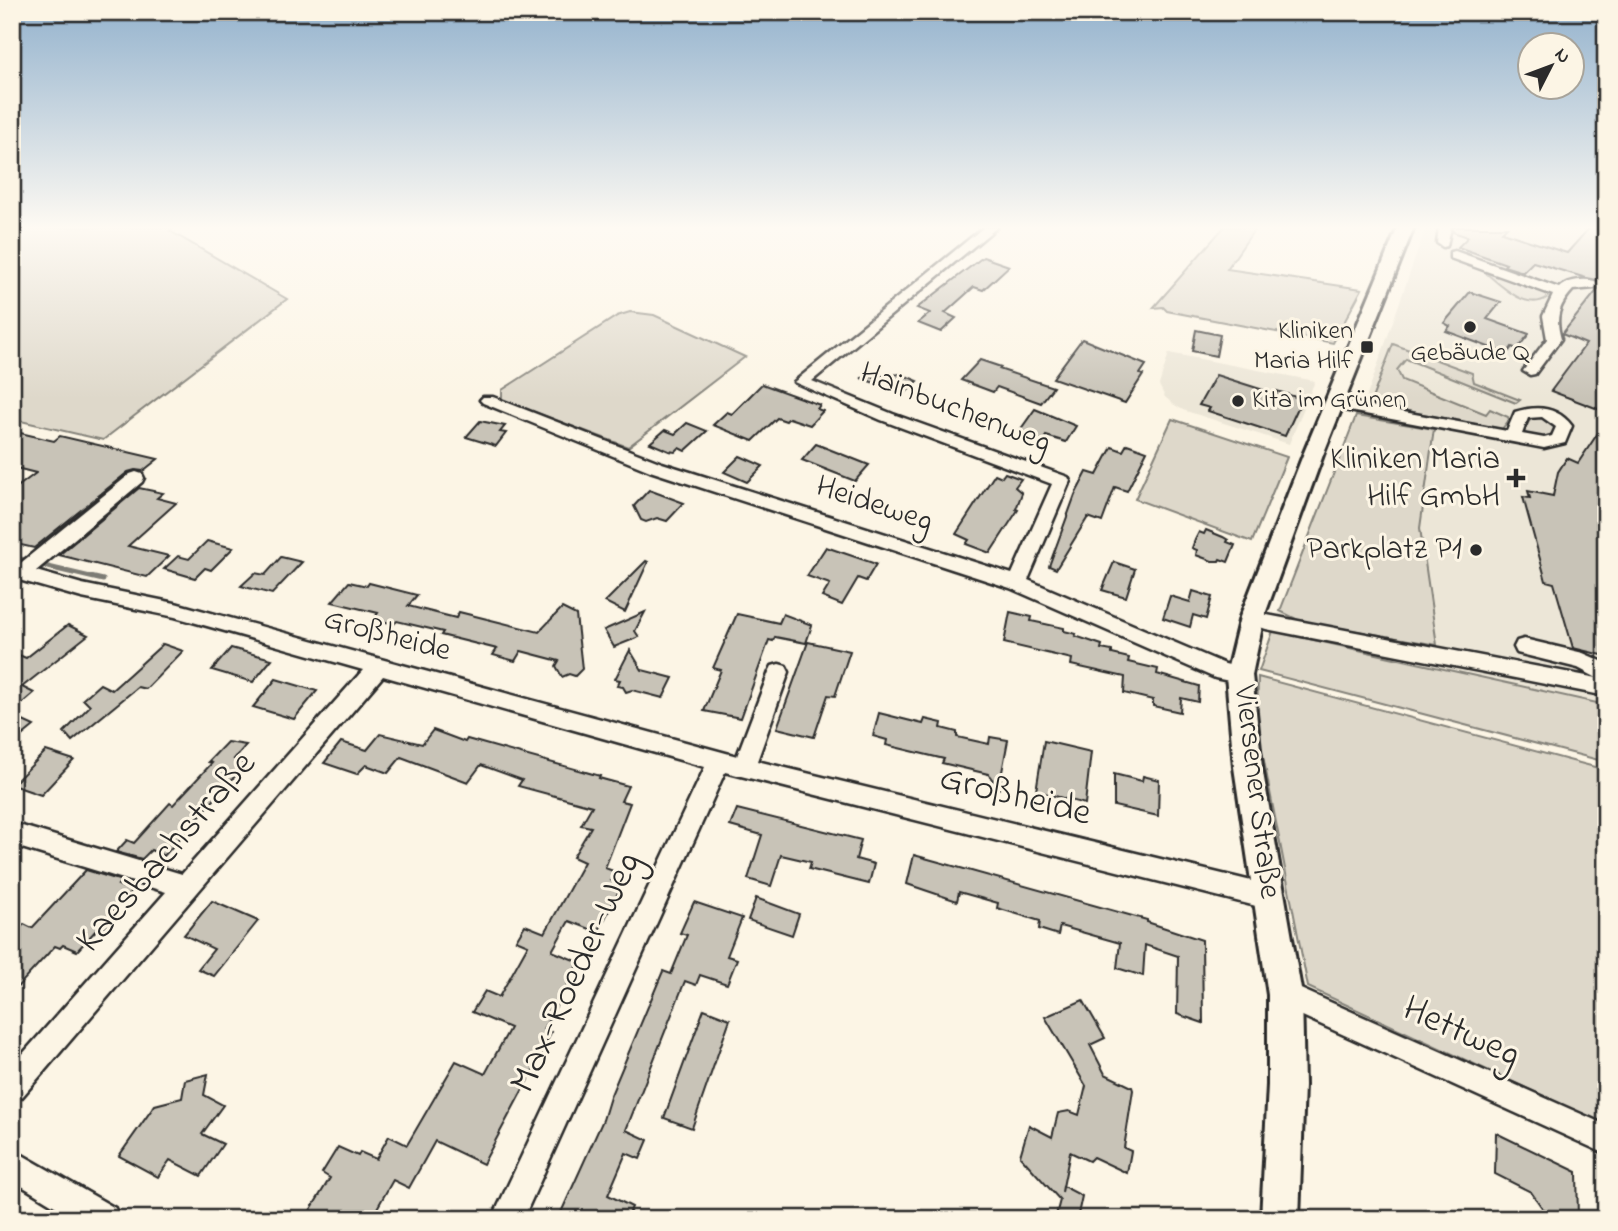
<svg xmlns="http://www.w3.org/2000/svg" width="1618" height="1231" viewBox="0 0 1618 1231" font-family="'Indie Flower',sans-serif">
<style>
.built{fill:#ece6d7}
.green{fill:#ded8ca;stroke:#84827a;stroke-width:2}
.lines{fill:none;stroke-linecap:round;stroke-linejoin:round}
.stream{stroke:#7d7b74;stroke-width:5}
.building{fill:#c8c3b7;stroke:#2b2b2b;stroke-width:2}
.minor-casing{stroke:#2b2b2b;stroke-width:5}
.major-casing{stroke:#2b2b2b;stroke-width:6}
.minor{fill:#fcf5e5;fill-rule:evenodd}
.major{fill:#fcf5e5;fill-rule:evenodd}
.poi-dot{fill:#2b2b2b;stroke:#fcf5e5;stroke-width:2.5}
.labels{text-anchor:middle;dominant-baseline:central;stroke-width:6;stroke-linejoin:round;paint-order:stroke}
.far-poi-label{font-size:26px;fill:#2b2b2b;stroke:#fcf5e5;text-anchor:end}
.street-label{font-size:32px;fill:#2b2b2b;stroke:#fcf5e5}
.poi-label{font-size:32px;fill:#2b2b2b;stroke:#fcf5e5;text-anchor:end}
.near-street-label{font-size:38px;fill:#2b2b2b;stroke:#fcf5e5}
</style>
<rect width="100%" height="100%" fill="#fcf5e5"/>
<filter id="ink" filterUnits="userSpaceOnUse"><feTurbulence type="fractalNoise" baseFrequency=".0143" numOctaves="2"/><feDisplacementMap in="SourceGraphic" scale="14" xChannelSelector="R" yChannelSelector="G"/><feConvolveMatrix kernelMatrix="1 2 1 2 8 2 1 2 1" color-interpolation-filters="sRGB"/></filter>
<g filter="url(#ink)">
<!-- built -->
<g class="built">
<path d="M1426,227H1606V705L1273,631L1280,611L1300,621L1437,645L1420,528L1434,429L1356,416L1363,407Z"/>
<path d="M1169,353L1315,381L1289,444L1183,410L1173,404L1165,397L1159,385Z"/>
</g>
<!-- green -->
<g class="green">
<path d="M12,227H175L170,231L287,299L103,440L12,419Z"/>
<path d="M1224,227H1256L1227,269L1362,289L1333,343L1167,311L1163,307L1153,308Z"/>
<path d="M1492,271L1547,292L1548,297C1528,312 1502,287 1487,274Z"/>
<path d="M630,312L654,315L745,357L628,447L502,400V390L617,316Z"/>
<path d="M1393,344L1472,373L1474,382L1520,400L1516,403L1406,359L1397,370L1402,380L1486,414L1490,409L1508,417L1509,420L1502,429L1370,404Z"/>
<path d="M1534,415H1542L1557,424V429L1545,439L1521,432Z"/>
<path d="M1356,416L1434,429L1420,528L1437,645L1300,621L1280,611Z"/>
<path d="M1172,419L1287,457L1252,542L1135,499Z"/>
<path d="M1273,631L1606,705V762L1259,671Z"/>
<path d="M1258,677L1606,770V1125L1308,987L1257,725Z"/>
</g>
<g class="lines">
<!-- stream -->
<g class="stream">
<path d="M12,557L24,560"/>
<path d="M44,566L103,580"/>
</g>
</g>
<!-- building -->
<g class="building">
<path d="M1453,227H1507L1502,232L1567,253L1590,227H1606V412L1551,391L1586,344L1562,334L1603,283L1533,262L1523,272L1504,266L1506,264L1458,247L1468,237L1453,232Z"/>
<path d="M983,257L1009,266L983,290L974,287L945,313L956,318L941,332L918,323L930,313L917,308Z"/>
<path d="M1470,292L1501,302L1487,319L1529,334L1517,349L1512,347L1507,354L1446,331L1450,326L1444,323Z"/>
<path d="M1196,330L1220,335L1216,356L1192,351Z"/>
<path d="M1082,339L1146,365L1140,374L1143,375L1125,403L1053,378Z"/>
<path d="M980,360L1001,367L999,369L1053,387L1041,403L997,387L993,392L961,380Z"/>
<path d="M901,374L918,381L904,394L861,378Z"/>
<path d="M1216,375L1276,394L1277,391L1302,399L1285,436L1208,411L1210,408L1199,405Z"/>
<path d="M762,384L820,405L817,409L823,411L810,425L789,418L786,421L777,418L753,441L713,425L727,412L732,414Z"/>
<path d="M1035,409L1076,426L1066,442L1046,436L1043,441L1018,433Z"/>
<path d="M480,421L505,426L500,432L506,433L496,446L466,437Z"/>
<path d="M1606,421V656L1573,648L1554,583L1546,581L1523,497L1530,498L1528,491L1553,496L1558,472L1567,458L1578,463Z"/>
<path d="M687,423L707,431L685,451L679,448L675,452L669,451L650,443L665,430L675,434Z"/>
<path d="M12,431L54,441L60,436L158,459L143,471L135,470L128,472L34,548L12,543V491L36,473L12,467Z"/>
<path d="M816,444L869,465L855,481L802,460Z"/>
<path d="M1127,444L1147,451L1127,491L1115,487L1102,522L1088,517L1056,569L1049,566L1075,495L1087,472L1097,475L1112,447L1123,451Z"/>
<path d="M740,456L763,466L747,482L724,472Z"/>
<path d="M1005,473L1021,479L1015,487L1022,493L1016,509L1018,510L990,553L966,544L969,540L956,534L995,474L1002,477Z"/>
<path d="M139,488L163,493L157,498L176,503L128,546L169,556L147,577L59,555Z"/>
<path d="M649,490L684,503L667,521L657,518L646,522L641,520L634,506Z"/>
<path d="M1206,530L1223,537L1228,540L1227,542L1235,545L1228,562L1220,559L1219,561H1212L1196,555L1197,550L1192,548L1195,540L1199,532L1204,534Z"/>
<path d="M207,541L233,548L211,570L205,568L195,578L164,569L178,556L189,559Z"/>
<path d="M826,547L876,564L866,581L858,578L842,605L822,597L830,584L807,576Z"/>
<path d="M281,557L302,562L272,594L241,586L255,573L265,575Z"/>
<path d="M646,561L648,562L625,612L605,602Z"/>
<path d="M1114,562L1135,569L1126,597L1102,590Z"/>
<path d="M349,582L367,586L369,583L417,595L408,606L456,618L459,612L539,632L562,608L576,615L582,669L575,676L569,674L562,677L556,666L559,661L521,651L515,661L493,655L497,649L441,635L443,632L397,621L394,624L374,619L378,613L332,602Z"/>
<path d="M1193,591L1212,597L1206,619L1193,615L1190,627L1163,618L1170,596L1190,602Z"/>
<path d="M645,612L635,631L639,637L614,647L604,630Z"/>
<path d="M1010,612L1032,617L1031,621L1064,628V631L1076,634L1075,636L1102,645L1101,649L1112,651V654L1129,658L1128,662L1158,669L1157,674L1199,686L1198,702L1181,698L1180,712L1153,706V700L1124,693L1125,677L1071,665L1072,659L1004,643Z"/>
<path d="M737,614L779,623L783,614L812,625L806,643L775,637L773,641L769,640L741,718L704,711L721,670L713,668Z"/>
<path d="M68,625L88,635L22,687L34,693L12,712V652L26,658Z"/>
<path d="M808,642L850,651L835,696L828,695L814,737L777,728Z"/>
<path d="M163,644L183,651L146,689L138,687L72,741L64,732L90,706L83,699L100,684L112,690Z"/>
<path d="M231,648L249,653L272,659L253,682L212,670Z"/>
<path d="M630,650L642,670L673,678L663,698L632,690L626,692L623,687L617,686L620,680L615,679Z"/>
<path d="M276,679L317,691L294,719L253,707Z"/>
<path d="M879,713L923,724L925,719L942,723L941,728L957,732V737L989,744L990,737L1008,740L999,788L988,774L942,763L944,759L886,745L887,740L873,736Z"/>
<path d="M12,716L34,726L12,744Z"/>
<path d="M433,730L465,742L467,739L600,776L599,778L628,786L621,801L630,803L605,868L616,872L611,880L622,885L598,932L569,921L552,951L579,962L544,1029L551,1032L540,1057L483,1164L435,1141L409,1188L393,1180L371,1219H305L330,1178L322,1173L338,1147L358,1156L360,1152L376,1159L389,1136L407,1145L456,1061L485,1074L510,1028L472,1012L485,991L499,997L528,945L516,940L525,925L545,933L584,862L573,857L591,827L581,825L592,806L518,786L522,780L481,765L468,782L401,757L388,773L366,765L357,774L324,763L341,742L367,750L380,734L422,744Z"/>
<path d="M1044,741L1091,752L1085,804L1036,791Z"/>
<path d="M227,742L246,745L234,759L246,764L164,856L151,850L142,859L116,852L127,840L134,843L170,803L173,805L212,763L208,762Z"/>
<path d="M46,751L74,760L41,795L12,785Z"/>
<path d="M1114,774L1142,781L1143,776L1159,780L1158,816L1114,806Z"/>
<path d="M737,809L861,840L856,859L874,864L869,884L809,869L811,862L781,855L771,886L748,879L762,835L730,826Z"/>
<path d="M914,855L1147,920V922L1202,940L1203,1023L1177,1014L1178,956L1145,945L1143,976L1117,968L1120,943L1060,926L1058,935L1039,929L1040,921L997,908L998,903L959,892L957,901L907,884Z"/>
<path d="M86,870L122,881L118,885L132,891L110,914L117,918L106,929L99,927L77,951L63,945L60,948L55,946L12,993V936L24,924L32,928Z"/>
<path d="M756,898L799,914L792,935L748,920Z"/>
<path d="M212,901L258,921L214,976L198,969L214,949L184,935Z"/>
<path d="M694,902L742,918L727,956L737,959L727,984L700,975L696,985L685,981L626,1130L648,1140L640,1159L626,1153L608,1195L632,1207L627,1219H558L603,1120L610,1097L663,971L671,974L687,935L680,933Z"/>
<path d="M1083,1000L1105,1038L1090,1045L1105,1074L1132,1087L1133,1090L1124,1148L1131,1151L1127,1173L1093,1157L1089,1161L1070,1152L1062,1192L1063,1186L1082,1196L1077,1219H1055L1060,1200L1020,1156L1029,1125L1052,1137L1058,1113L1069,1111L1079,1115L1086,1086L1045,1017Z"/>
<path d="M704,1009L730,1019L692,1128L664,1118Z"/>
<path d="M208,1074L204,1095L223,1105L202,1134L223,1144L201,1176L170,1160L158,1177L119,1156L155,1105L182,1098L185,1080Z"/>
<path d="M1496,1133L1577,1172L1578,1219H1550L1531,1192L1495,1174Z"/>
</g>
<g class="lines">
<defs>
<g id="minor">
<path d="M984,227H997L812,381L893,414L1068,477L1070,481L1028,580L1225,664L1246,669L1249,675L1246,681L1239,683L1215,678L1010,588L650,471L483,403L480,400L483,397H493L662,463L1012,574L1052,484L881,420L794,382Z"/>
<path d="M1439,227H1451L1447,246L1443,247L1437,243Z"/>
<path d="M1455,251L1559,288C1568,279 1591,277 1601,284L1594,288L1573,290C1558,306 1555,318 1561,339L1535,374L1530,375L1523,371L1547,339L1543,316L1553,295L1450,258V252Z"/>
<path d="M1333,399L1507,431L1515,412C1537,405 1558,407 1572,426L1565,443L1544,448L1328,407L1325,404ZM1542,417L1556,427L1552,436L1544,438L1522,434L1528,418Z"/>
<path d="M136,472L142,474L144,478L142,482L36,571L82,584L175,603L737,756L769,672L772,666L779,664L786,666L789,672L757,761L1268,885L1277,889L1280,897L1277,905L1268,909L725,772L523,1219H492L705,767L383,676L22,1097L12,1101V1066L166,892L12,845V823L182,874L363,670L175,617L82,598L12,578V564L17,566L130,474Z"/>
<path d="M1252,610L1267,615L1597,678L1578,668L1517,653L1514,647L1517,641L1524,639L1583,653L1606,663V696L1266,629L1245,622L1242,617L1245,612Z"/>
<path d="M1285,982L1606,1125V1154L1276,1004L1272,995L1276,986Z"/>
<path d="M12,1149L115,1208L119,1219H76L12,1180Z"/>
</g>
<path id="major" d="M1398,227H1414L1323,455L1264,617L1252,675L1262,767L1302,995L1304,1085L1299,1219H1261L1268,1085V995L1234,767L1226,675L1240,617L1303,455Z"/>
</defs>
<!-- minor casing -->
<use href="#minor" class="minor-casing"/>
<!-- major casing -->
<use href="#major" class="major-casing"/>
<!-- minor -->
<use href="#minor" class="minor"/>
<!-- major -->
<use href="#major" class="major"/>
</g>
</g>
<!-- sky -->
<linearGradient id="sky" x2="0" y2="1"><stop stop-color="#93b2cd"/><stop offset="0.57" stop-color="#fefaf3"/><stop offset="1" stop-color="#fefaf3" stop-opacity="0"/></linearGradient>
<rect width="1618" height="399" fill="url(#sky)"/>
<!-- markers -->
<g class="poi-dot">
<circle cx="1470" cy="327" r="7"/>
<rect x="1360" y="340" width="14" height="14" rx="3.5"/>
<circle cx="1238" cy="401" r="7"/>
<path d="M1512.5 467.5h7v7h7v7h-7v7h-7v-7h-7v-7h7z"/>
<circle cx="1476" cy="550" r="7"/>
</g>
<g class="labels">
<!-- far-poi labels -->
<g class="far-poi-label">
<text x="1353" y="332">Kliniken<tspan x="1353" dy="30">Maria Hilf</tspan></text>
<text x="1470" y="354" text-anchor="middle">Gebäude Q</text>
<text x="1252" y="401" text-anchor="start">Kita im Grünen</text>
</g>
<!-- street labels -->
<g class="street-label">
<text transform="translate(955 409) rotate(21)">Hainbuchenweg</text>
<text transform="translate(874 505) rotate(18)">Heideweg</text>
<text transform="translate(387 636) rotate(15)">Großheide</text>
<text transform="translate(1256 792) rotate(83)">Viersener Straße</text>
</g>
<!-- poi labels -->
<g class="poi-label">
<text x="1500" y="460">Kliniken Maria<tspan x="1500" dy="37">Hilf GmbH</tspan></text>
<text x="1462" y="550">Parkplatz P1</text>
</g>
<!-- near-street labels -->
<g class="near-street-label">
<text transform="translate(1015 797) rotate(14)">Großheide</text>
<text transform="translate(167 853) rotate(-49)">Kaesbachstraße</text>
<text transform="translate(577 973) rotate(-65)">Max-Roeder-Weg</text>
<text transform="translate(1461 1033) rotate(24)">Hettweg</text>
</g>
</g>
<!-- margin -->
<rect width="1618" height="1231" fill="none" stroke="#fcf5e5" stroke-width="42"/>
<rect x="21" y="21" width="1576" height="1189" fill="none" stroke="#2b2b2b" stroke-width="2.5" filter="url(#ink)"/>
<!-- north arrow -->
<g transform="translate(1551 66) rotate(48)"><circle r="33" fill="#fcf5e5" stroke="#a8a49b" stroke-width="2"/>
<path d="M0-5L12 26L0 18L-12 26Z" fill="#2b2b2b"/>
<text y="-10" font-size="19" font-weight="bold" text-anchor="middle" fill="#2b2b2b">N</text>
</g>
</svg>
